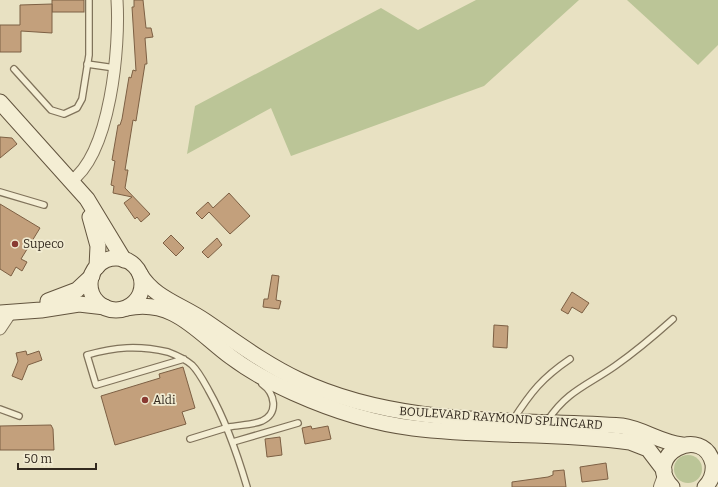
<svg xmlns="http://www.w3.org/2000/svg" width="718" height="487" viewBox="0 0 718 487" font-family="Bitter,serif">
<style>
.green{fill:#bbc597}
.building{fill:#c3a07c;stroke:#7d6044}
.lines{fill:none;stroke-linecap:round;stroke-linejoin:round}
.service-casing{stroke:#80735b;stroke-width:8}
.minor-casing{stroke:#80735b;stroke-width:13}
.tertiary-casing{stroke:#80735b;stroke-width:16}
.secondary-casing{stroke:#62543e;stroke-width:17}
.service{stroke:#f4eed4;stroke-width:5.5}
.minor{stroke:#f4eed4;stroke-width:11}
.tertiary{stroke:#f4eed4;stroke-width:14}
.secondary{stroke:#f4eed4;stroke-width:15}
.poi-dot{fill:#893a32;stroke:#f1ebd1;stroke-width:1.5}
.labels{text-anchor:middle;dominant-baseline:central;stroke-width:3.5;stroke-linejoin:round;paint-order:stroke}
.poi-label{font-size:12px;fill:#32291e;stroke:#f1ebd1;text-anchor:start}
.street-label{font-size:12px;fill:#32291e;stroke:#f1ebd1}
</style>
<rect width="100%" height="100%" fill="#e8e1c2"/>
<!-- green -->
<g class="green">
<path d="M476,0H579L484,86L291,156L271,108L187,154L195,106L381,8L418,30Z"/>
<path d="M627,0H718V45L698,65Z"/>
<circle cx="688" cy="469" r="14"/>
</g>
<!-- building -->
<g class="building">
<rect x="52" y="0" width="32" height="12"/>
<path d="M134,0H143L146,28H151L153,37L145,38L147,64H145L136,121L133,120L125,170H128L125,188L150,214L141,222L137,217L135,219L124,203L132,197L113,193L114,186L111,185L115,161L112,160L118,125H120L122,119L129,77L131,78L133,70L136,71L132,7H134Z"/>
<path d="M52,4V33L21,31V52H0V25H20V5Z"/>
<path d="M0,137L12,138L17,144L0,158Z"/>
<path d="M229,193L250,216L230,234L209,212L202,219L196,213L208,202L213,208Z"/>
<path d="M0,204L40,228L21,259L27,262L22,271L16,267L11,276L0,269Z"/>
<path d="M171,235L184,248L176,256L163,243Z"/>
<path d="M217,238L222,245L208,258L202,252Z"/>
<path d="M272,275L279,276L276,300L281,301L279,309L263,307L264,299H268Z"/>
<path d="M572,292L589,303L582,313L572,307L568,314L561,310Z"/>
<path d="M494,325L508,326L507,348L493,347Z"/>
<path d="M26,351L27,355L39,351L42,360L28,365L22,380L12,376L18,361L16,353Z"/>
<path d="M183,367L195,408L182,412L186,424L115,445L101,396L160,378L159,374Z"/>
<path d="M51,425L53,429L54,450H0V426Z"/>
<path d="M311,426L312,429L328,426L331,439L305,444L302,428Z"/>
<path d="M280,437L282,455L267,457L265,439Z"/>
<path d="M606,463L608,479L582,482L580,467Z"/>
<path d="M564,470L566,487H512V482L548,477L553,475V471Z"/>
</g>
<g class="lines">
<defs>
<g id="service">
<path d="M87,64L115,68"/>
<path d="M14,69L51,110L64,114L77,108L82,99L89,55V0"/>
<path d="M0,192L44,205"/>
<path d="M184,359L96,385L87,355C115,347 138,345 168,352C176,355 185,359 192,365C199,372 204,382 209,391C226,421 237,453 247,487"/>
<path d="M0,409L19,416"/>
<path d="M513,420C531,392 542,378 570,359"/>
<path d="M548,420C567,391 588,385 615,366C635,352 654,336 673,319"/>
<path d="M190,439C203,435 216,431 229,427C239,425 252,425 262,421C279,413 275,393 262,384"/>
<path d="M233,442L298,423"/>
</g>
<g id="minor">
<path d="M70,182C111,154 120,46 117,0"/>
<path d="M0,329L12,311"/>
</g>
<path id="tertiary" d="M661,487L665,476"/>
<g id="secondary">
<path d="M0,102L87,199L124,260"/>
<path d="M90,217L98,246L97,267"/>
<circle cx="116" cy="284" r="26"/>
<path d="M140,274C154,298 182,305 205,321C236,342 265,364 299,380C398,427 514,419 622,426C643,429 659,442 682,445"/>
<path d="M48,301L77,290L92,276"/>
<path d="M127,308C174,298 198,333 231,357C251,372 272,383 294,393C332,410 372,423 413,428C485,437 558,432 630,442L648,449L664,470"/>
<path d="M0,313L41,310L79,304L105,307"/>
<path d="M672,487C641,455 704,423 713,464C714,473 711,481 705,487"/>
</g>
</defs>
<!-- service casing -->
<use href="#service" class="service-casing"/>
<!-- minor casing -->
<use href="#minor" class="minor-casing"/>
<!-- tertiary casing -->
<use href="#tertiary" class="tertiary-casing"/>
<!-- secondary casing -->
<use href="#secondary" class="secondary-casing"/>
<!-- service -->
<use href="#service" class="service"/>
<!-- minor -->
<use href="#minor" class="minor"/>
<!-- tertiary -->
<use href="#tertiary" class="tertiary"/>
<!-- secondary -->
<use href="#secondary" class="secondary"/>
</g>
<!-- markers -->
<g class="poi-dot">
<circle cx="15" cy="244" r="4"/>
<circle cx="145" cy="400" r="4"/>
</g>
<g class="labels">
<!-- poi labels -->
<g class="poi-label">
<text x="23" y="244">Supeco</text>
<text x="153" y="400">Aldi</text>
</g>
<!-- street labels -->
<g class="street-label">
<text transform="translate(501 418) rotate(4)">BOULEVARD RAYMOND SPLINGARD</text>
</g>
</g>
<!-- scale -->
<path d="M18 463v6h78v-6" fill="none" stroke="#32291e" stroke-width="2"/>
<text x="24" y="463" font-size="12" fill="#32291e" stroke="#f1ebd1" stroke-width="3" paint-order="stroke">50 m</text>
</svg>
